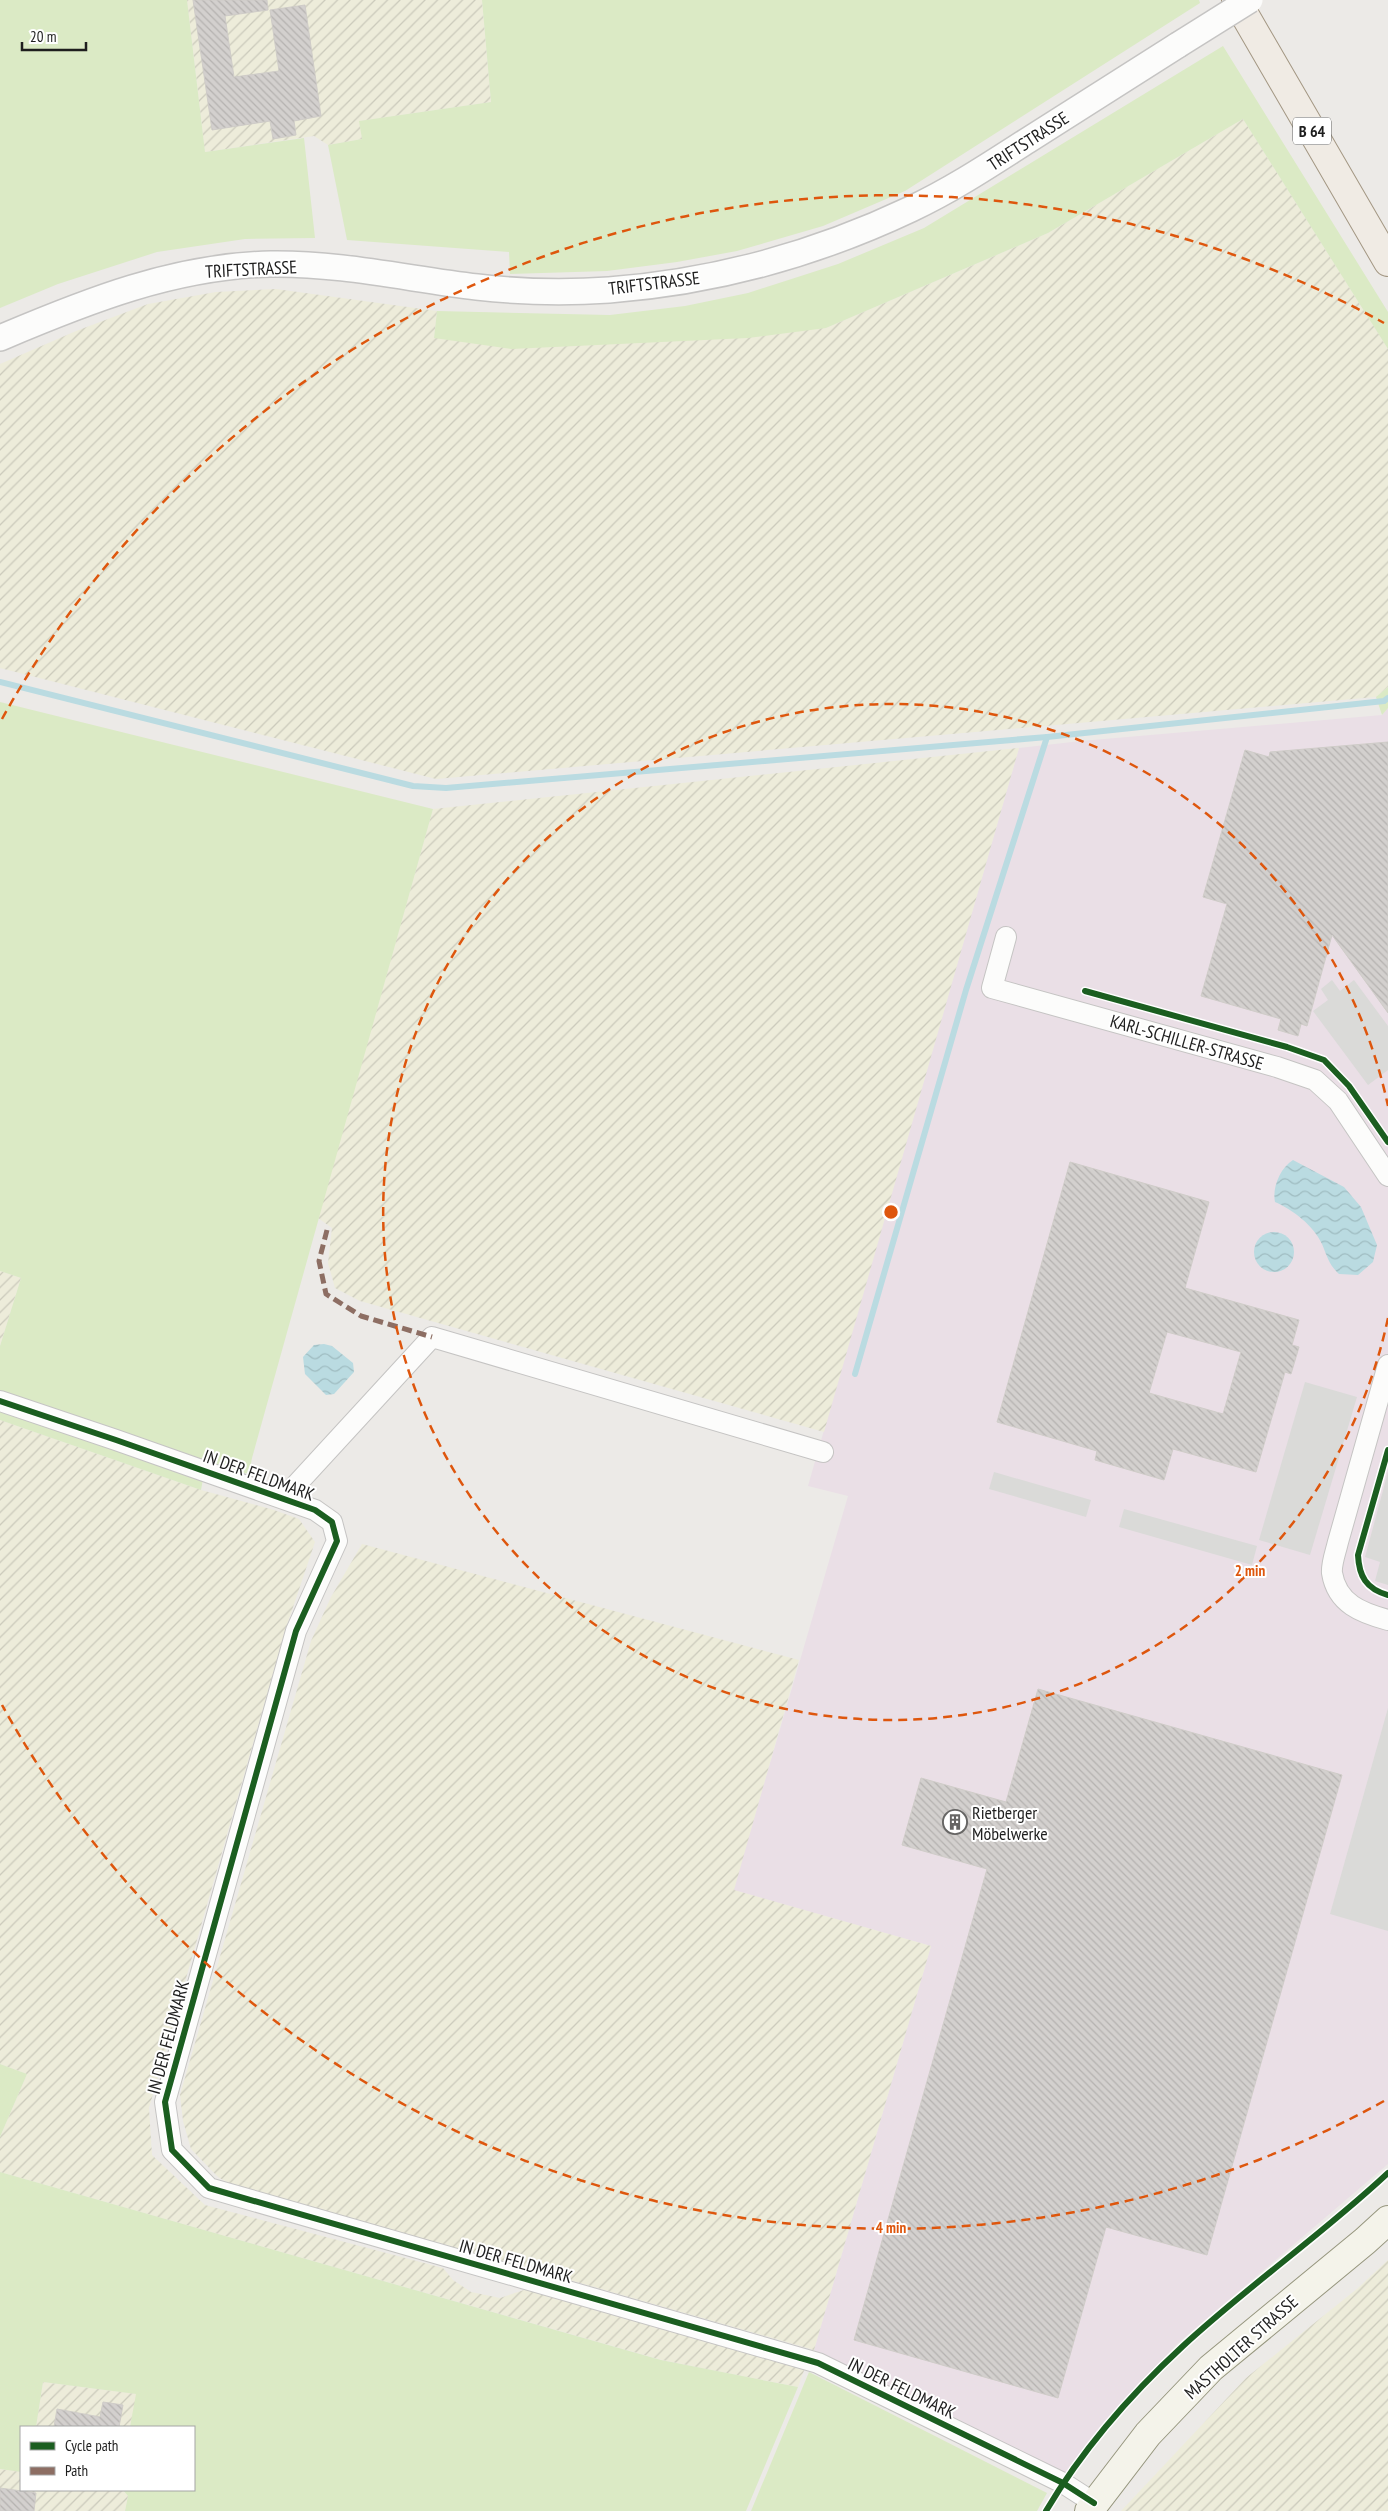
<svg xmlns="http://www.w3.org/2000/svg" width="1388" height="2511" viewBox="0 0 1388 2511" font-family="'PT Sans Narrow',sans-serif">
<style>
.industrial{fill:#eadfe6}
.religious{fill:#dadad8}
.farmland{fill:url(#farmland-furrows)}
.grass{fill:#dbeac5}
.water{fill:url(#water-waves)}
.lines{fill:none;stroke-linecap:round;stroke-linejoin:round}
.stream{stroke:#badbe1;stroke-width:6}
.building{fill:url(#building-back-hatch);stroke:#cfccc8;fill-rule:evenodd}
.minor-casing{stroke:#c5c4c3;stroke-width:22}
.tertiary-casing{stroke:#c5c4c3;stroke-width:28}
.secondary-casing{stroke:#96967e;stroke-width:30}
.primary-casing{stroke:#a39783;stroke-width:30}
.minor{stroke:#fcfcfb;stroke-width:20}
.tertiary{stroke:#fcfcfb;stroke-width:25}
.secondary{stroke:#f4f3ea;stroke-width:28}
.primary{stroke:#f0ebe4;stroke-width:28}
.tertiary-bridge-casing{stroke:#c5c4c3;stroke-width:28;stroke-linecap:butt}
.tertiary-bridge{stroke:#fcfcfb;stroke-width:25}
.quiet{stroke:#8d6e63;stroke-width:5;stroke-dasharray:10 5;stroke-linecap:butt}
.cycleway-casing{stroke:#fff;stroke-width:9}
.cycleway{stroke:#1b5e20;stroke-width:6}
.ring{fill:none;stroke:#de560d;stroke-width:2.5;stroke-dasharray:9 6}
.labels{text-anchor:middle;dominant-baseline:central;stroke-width:4;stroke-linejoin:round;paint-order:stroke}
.shield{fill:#fff;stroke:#626262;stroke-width:1}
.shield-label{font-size:16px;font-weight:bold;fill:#1e1e1e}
.street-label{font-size:18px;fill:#1e1e1e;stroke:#fff}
.poi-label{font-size:18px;fill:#1e1e1e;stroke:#fff;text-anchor:start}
.centre{fill:#de560d;stroke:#fff;stroke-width:2.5}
.ring-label{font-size:15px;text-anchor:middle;font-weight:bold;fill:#de560d;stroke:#fff;stroke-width:4;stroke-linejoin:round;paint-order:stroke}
</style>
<defs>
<pattern id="farmland-furrows" width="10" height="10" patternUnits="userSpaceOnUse" patternTransform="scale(1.25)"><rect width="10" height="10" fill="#edecda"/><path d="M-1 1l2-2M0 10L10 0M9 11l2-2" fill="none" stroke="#cbcabb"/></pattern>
<pattern id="water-waves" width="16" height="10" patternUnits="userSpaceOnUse" patternTransform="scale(1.25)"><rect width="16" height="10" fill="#badbe1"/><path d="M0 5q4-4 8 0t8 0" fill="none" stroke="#9fbcc1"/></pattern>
<pattern id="building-back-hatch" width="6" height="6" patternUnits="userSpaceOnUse" patternTransform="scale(1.25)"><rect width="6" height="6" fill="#d3d0ce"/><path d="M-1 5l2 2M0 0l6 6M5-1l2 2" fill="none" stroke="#b5b2b0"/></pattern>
</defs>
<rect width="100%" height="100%" fill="#eceae7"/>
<!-- industrial -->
<path class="industrial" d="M1388,708V2164L1177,2344L1116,2410L1065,2474L814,2350L931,1946L733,1890L848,1496L808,1486L1019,748L1081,741L1382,715Z"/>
<!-- religious -->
<g class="religious">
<path d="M1332,980L1340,991L1354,980L1388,1026V1070L1368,1085L1313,1011L1328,1000L1321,989Z"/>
<path d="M1305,1382L1357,1397L1310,1555L1259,1540Z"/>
<path d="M994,1472L1091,1500L1086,1517L989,1489Z"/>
<path d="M1388,1472V1585L1375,1581L1380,1562L1365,1557Z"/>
<path d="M1124,1509L1257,1546L1252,1565L1119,1527Z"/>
<path d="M1388,1708V1931L1330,1914Z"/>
</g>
<!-- farmland -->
<g class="farmland">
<path d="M187,0H482L491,102L360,121L362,139L328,145L314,136L205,152Z"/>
<path d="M1243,119L1388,349V687L1376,697L436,779L0,668V364L76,331L148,304L216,292L276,289L437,311L434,338L826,328L1048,233Z"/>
<path d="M1019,748L824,1432L360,1301L335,1288L328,1263L332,1228L318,1218L433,809Z"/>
<path d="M0,1271L21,1278L0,1346Z"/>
<path d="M0,1420L201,1490L274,1510L299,1519L315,1542L286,1628L149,2108L152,2155L205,2205L443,2268L453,2280L471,2292L500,2298L527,2289L805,2368L798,2387L662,2360L0,2172V2137L27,2074L0,2064Z"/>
<path d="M362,1544L799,1660L734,1890L931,1946L814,2350L559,2277L548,2265L537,2262L526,2267L239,2189L218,2177L191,2149L183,2121L180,2095L311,1641L331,1597Z"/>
<path d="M1388,2260V2511H1121L1246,2378L1358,2288Z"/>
<path d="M43,2382L137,2394L130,2427H36Z"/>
<path d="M0,2469L21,2472V2490H123L128,2496L125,2511H0Z"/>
</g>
<!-- grass -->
<g class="grass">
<path d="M0,0H187L205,152L304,138L315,238L245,239L157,252L58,284L0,308Z"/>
<path d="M482,0H1199L1200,3L905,191L823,226L737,251L677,262L607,271L510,274L509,252L347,240L328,145L362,139L359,121L491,102Z"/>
<path d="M1223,46L1388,312V349L1243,119L1048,233L826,328L748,338L511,349L434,338L437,311L610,315L685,306L748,293L838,264L924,228Z"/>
<path d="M1388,687V708L1382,715L1376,697Z"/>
<path d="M0,702L433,809L252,1458L249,1474L219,1468L0,1391V1346L21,1278L0,1271Z"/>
<path d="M0,1410L203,1479L201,1490L0,1420Z"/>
<path d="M0,2064L27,2074L0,2137Z"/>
<path d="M0,2172L661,2360L798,2387L746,2511H125L128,2496L123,2490H194V2427H130L136,2394L43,2382L36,2427H21V2472L0,2469Z"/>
<path d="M809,2372L1047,2493L1037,2511H751Z"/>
</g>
<!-- water -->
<g class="water">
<path d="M1293,1160L1344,1187L1361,1207L1377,1245L1373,1262L1358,1275L1339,1274C1329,1265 1327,1256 1322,1244C1313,1225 1293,1210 1275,1202C1272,1188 1280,1168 1293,1160Z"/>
<circle cx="1274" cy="1252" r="20"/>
<path d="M324,1344L332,1346L353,1363L354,1372L334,1394L326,1395L305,1374L303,1357L314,1345Z"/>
</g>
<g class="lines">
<!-- stream -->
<g class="stream">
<path d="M0,682L413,786L446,788L1047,737L1384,701L1388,698"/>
<path d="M855,1374L966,990L1047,737"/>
</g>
</g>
<!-- building -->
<g class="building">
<path d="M193,0H267L268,10L225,16L234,77L279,71L270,10L305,5L321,116L294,121L296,135L273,139L270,121L212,130Z"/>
<path d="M1388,742V1013L1332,935L1307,1026L1301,1024L1298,1036L1278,1030L1281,1019L1201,996L1227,904L1203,897L1245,750L1269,757L1270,752Z"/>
<path d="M1070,1162L1209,1202L1185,1288L1299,1320L1292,1345L1299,1347L1291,1374L1285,1372L1256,1472L1173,1449L1164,1480L1095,1460L1097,1451L997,1422ZM1167,1332L1241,1352L1223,1414L1149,1393Z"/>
<path d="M1038,1689L1342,1775L1207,2255L1106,2227L1058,2398L854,2340L987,1869L902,1845L921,1778L1006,1802Z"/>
<path d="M103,2402L123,2405L119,2427H54L57,2409L100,2417Z"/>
<path d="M0,2488L36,2493L34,2511H0Z"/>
</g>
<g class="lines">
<defs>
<g id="minor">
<path d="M1006,937L992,988L1277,1067L1315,1080L1338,1101L1388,1176"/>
<path d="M1388,1365L1338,1542C1336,1551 1331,1564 1332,1573C1337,1604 1362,1613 1388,1620"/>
<path d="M0,1401L116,1440L315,1510L332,1522L337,1541L296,1631L165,2102L172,2150L209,2188L818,2363L1063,2483L1094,2503"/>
<path d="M284,1498L432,1337L823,1452"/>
</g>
<path id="tertiary" d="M0,338C87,301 175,266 271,264C340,263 409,279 477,287C520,292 565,293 609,290C714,282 816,254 911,209C952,190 991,164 1030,139C1079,108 1129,76 1178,45"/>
<path id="secondary" d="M1089,2511L1148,2434L1211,2368L1365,2241L1388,2220"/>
<path id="primary" d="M1236,0L1388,262"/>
</defs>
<!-- minor casing -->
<use href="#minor" class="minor-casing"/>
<!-- tertiary casing -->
<use href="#tertiary" class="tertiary-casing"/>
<!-- secondary casing -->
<use href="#secondary" class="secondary-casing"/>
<!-- primary casing -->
<use href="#primary" class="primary-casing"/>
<!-- minor -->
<use href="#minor" class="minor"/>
<!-- tertiary -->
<use href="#tertiary" class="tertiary"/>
<!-- secondary -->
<use href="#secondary" class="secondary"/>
<!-- primary -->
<use href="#primary" class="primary"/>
<defs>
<path id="tertiary-bridge" d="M1178,45L1250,0"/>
</defs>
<!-- tertiary-bridge casing -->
<use href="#tertiary-bridge" class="tertiary-bridge-casing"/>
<!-- tertiary-bridge -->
<use href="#tertiary-bridge" class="tertiary-bridge"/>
<!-- quiet -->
<path class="quiet" d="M327,1230L319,1261L326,1294L361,1316L432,1337"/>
<defs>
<g id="cycleway">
<path d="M1085,991L1287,1047L1324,1060L1349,1086L1388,1142"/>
<path d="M0,1401L116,1440L315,1510L332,1522L337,1541L296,1631L165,2102L172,2150L209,2188L818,2363L1063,2483L1094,2503"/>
<path d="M1388,1450L1358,1555C1359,1576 1366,1589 1388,1595"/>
<path d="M1046,2511C1082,2450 1131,2394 1183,2346C1249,2285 1323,2234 1388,2173"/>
</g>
</defs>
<!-- cycleway casing -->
<use href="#cycleway" class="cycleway-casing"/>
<!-- cycleway -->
<use href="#cycleway" class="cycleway"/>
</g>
<!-- distance rings -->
<g class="ring">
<path d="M1388 1318A508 508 0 1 1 1388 1106"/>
<path d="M1384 2101A1016 1016 0 0 1 2 1705M2 719A1016 1016 0 0 1 1384 323"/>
</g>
<!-- icons -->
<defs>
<symbol id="building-ring" viewBox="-11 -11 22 22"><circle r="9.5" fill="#fff" stroke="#666564" stroke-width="1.5"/><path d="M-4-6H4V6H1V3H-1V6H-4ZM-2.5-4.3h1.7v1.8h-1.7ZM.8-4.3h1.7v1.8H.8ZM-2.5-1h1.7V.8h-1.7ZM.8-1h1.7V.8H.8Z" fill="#666564"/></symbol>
</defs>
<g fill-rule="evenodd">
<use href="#building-ring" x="941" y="1808" width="28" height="28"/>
</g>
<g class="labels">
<!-- shield labels -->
<rect class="shield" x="1293" y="117.5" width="38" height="27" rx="4"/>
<g class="shield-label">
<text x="1312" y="131">B 64</text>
</g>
<!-- street labels -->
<g class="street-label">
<text transform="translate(1028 141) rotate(-33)">TRIFTSTRASSE</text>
<text transform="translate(251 269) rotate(-3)">TRIFTSTRASSE</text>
<text transform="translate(654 283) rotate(-7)">TRIFTSTRASSE</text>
<text transform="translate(1187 1042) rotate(16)">KARL-SCHILLER-STRASSE</text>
<text transform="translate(259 1475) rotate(20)">IN DER FELDMARK</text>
<text transform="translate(168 2037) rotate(-75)">IN DER FELDMARK</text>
<text transform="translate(516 2261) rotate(16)">IN DER FELDMARK</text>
<text transform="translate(1241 2347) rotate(-42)">MASTHOLTER STRASSE</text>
<text transform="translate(902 2388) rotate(26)">IN DER FELDMARK</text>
</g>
<!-- poi labels -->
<g class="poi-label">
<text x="972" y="1812">Rietberger<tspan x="972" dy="21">Möbelwerke</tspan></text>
</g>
</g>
<circle cx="891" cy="1212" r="8" class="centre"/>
<g class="ring-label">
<text x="1250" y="1576">2 min</text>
<text x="891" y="2233">4 min</text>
</g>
<!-- legend -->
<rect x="20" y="2426" width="175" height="65" fill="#ffffff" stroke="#a5a5a5"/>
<rect x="30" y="2442" width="25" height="8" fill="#1b5e20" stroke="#a5a5a5"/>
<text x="65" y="2451" font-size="15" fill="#1e1e1e">Cycle path</text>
<rect x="30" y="2467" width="25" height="8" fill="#8d6e63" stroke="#a5a5a5"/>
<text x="65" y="2476" font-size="15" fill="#1e1e1e">Path</text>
<!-- scale -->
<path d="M22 42v8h64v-8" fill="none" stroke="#1e1e1e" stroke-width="2.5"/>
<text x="30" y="42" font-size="15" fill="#1e1e1e" stroke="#ffffff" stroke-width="4" paint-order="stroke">20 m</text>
</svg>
